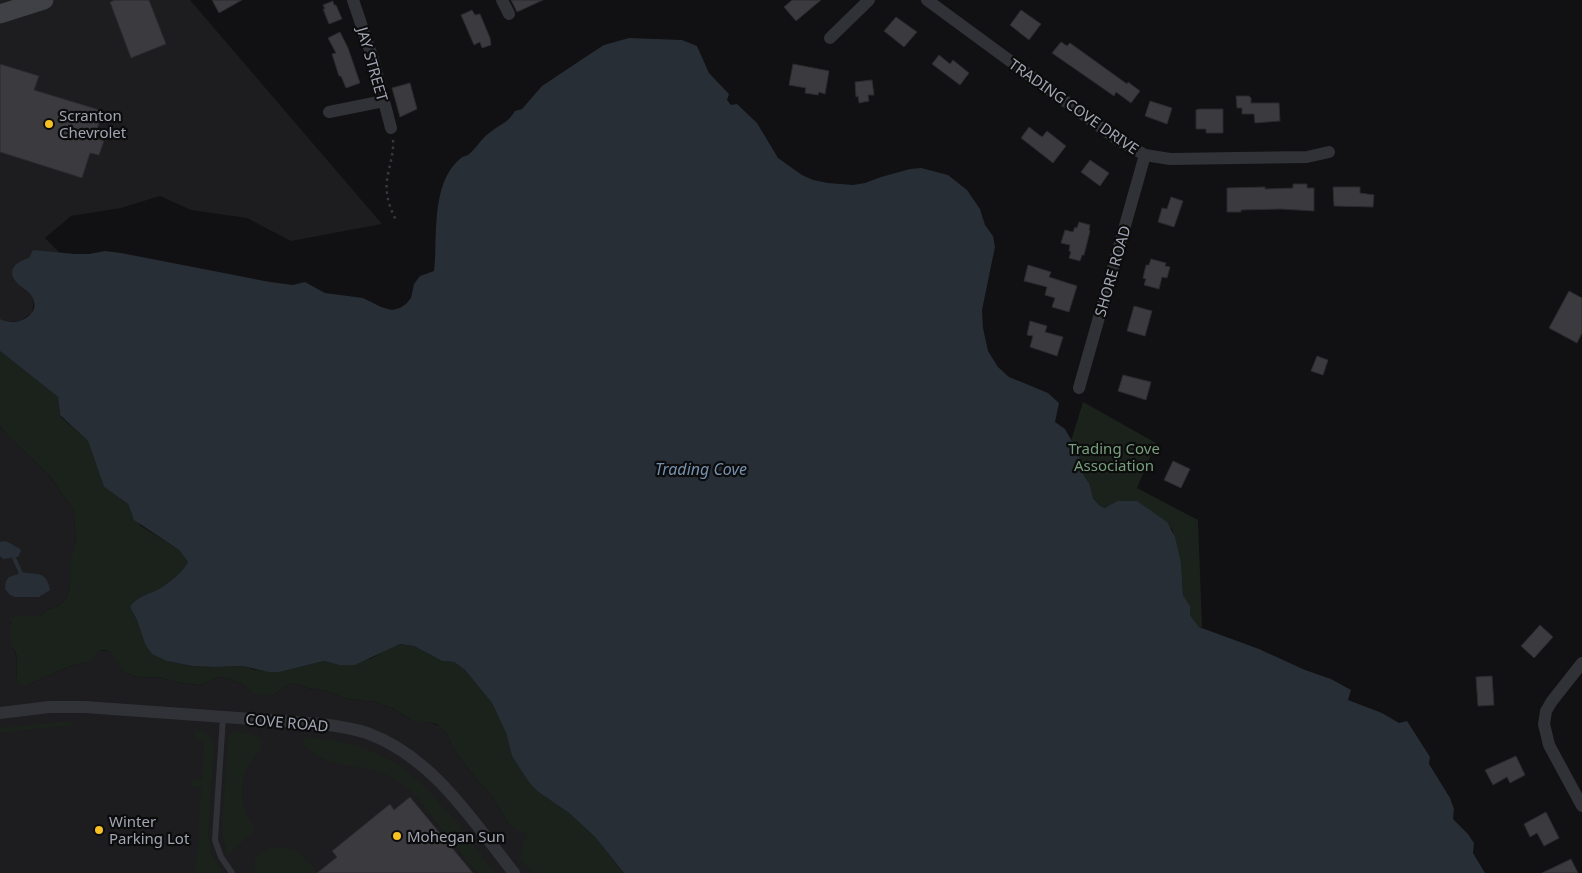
<svg xmlns="http://www.w3.org/2000/svg" width="1582" height="873" viewBox="0 0 1582 873" font-family="'Noto Sans',sans-serif">
<style>
.built{fill:#1d1c1f}
.green{fill:#1b221c}
.water{fill:#272e36}
.lines{fill:none;stroke-linecap:round;stroke-linejoin:round}
.stream{stroke:#272e36;stroke-width:4}
.building{fill:#3a3a3f;stroke:#2b2a2e}
.path{stroke:#37393e;stroke-width:2.5;stroke-dasharray:2.5 4;stroke-linecap:butt}
.service{stroke:#313237;stroke-width:6}
.minor{stroke:#313237;stroke-width:12}
.secondary{stroke:#3f4147;stroke-width:19}
.poi-dot{fill:#f7c023;stroke:#0c0c0d;stroke-width:2}
.labels{text-anchor:middle;dominant-baseline:central;stroke-width:4.5;stroke-linejoin:round;paint-order:stroke}
.street-label{font-size:15px;fill:#a1a5b3;stroke:#0c0c0d}
.poi-label{font-size:15px;fill:#a1a5b3;stroke:#0c0c0d;text-anchor:start}
.park-label{font-size:15px;fill:#779f7d;stroke:#0c0c0d}
.water-label{font-size:16px;font-style:italic;fill:#7691b0;stroke:#0c0c0d}
</style>
<rect width="100%" height="100%" fill="#111012"/>
<!-- built -->
<g class="built">
<path d="M0,0H190L382,224L291,241L247,218L191,210L160,196L121,208L71,216L45,238L60,253L47,252L21,261L14,280L31,295L34,300L32,313L20,321L7,322L0,319Z"/>
<path d="M0,426L7,435L51,477L62,495L71,505L74,514L76,544L70,561V585L66,599L60,605L47,610L41,616H15L10,623L12,632L11,641L17,658L16,676L27,685L70,666L91,661L96,654L100,651H108L116,656L124,672L140,678L158,677L180,683L199,685L221,677L226,678L242,684L252,693L273,695L291,683H295L308,688L326,691L347,699L375,702L392,708L411,720L424,721L440,726L446,733L456,753L483,787L492,796L509,825L537,837L570,873H0Z"/>
</g>
<!-- green -->
<g class="green">
<path d="M0,351L58,397L60,416L88,441L104,487L128,504L132,515L141,526L179,550L188,562C182,573 170,582 159,589C149,594 135,597 130,607L137,620L145,644L167,661L192,666L214,667L242,666L256,670L280,672L324,661L339,665L370,659L392,647L400,644L414,646L442,661L454,662L465,670L492,703L506,733L512,756L537,791L569,813L595,837L624,873H533L520,859L523,843L527,834L516,830L509,825L492,796L483,787L456,753L446,733L437,724L411,720L392,708L375,702L347,699L326,691L308,688L295,683H291L273,695L264,696L252,693L242,684L226,678L221,677L199,685L180,683L158,677L140,678L124,672C116,658 105,637 92,661L70,666L27,685C11,688 18,666 17,657C16,652 12,647 11,642C10,638 10,623 11,619L15,616H41L47,610L60,605L66,599L70,585V561L76,543L74,514L71,505L62,495L51,477L7,435L0,426Z"/>
<path d="M1083,402L1156,443L1137,488L1198,520L1202,627H1199L1190,615V606L1183,595L1181,562L1172,529L1137,501H1117L1106,508L1099,505L1091,495L1088,481L1083,474L1078,454L1071,441Z"/>
<path d="M54,722H74L73,725L0,733V728Z"/>
<path d="M198,730C206,732 212,737 214,746L208,834L212,856L223,873H196L201,788L193,787L191,784L192,779L202,780L204,740L196,739L194,737L195,731Z"/>
<path d="M233,732C243,732 271,734 259,752C254,760 247,766 244,775C242,781 242,789 242,795C242,802 244,811 248,817C250,822 254,825 255,830L230,853H227L224,843L222,830L228,738L229,735Z"/>
<path d="M307,737C338,740 368,746 395,763C432,786 467,838 495,873H480L473,868L415,795C408,788 400,781 390,776C359,762 332,772 304,745L303,741Z"/>
<path d="M275,847C298,846 304,856 317,873H256C247,860 264,850 275,847Z"/>
</g>
<!-- water -->
<g class="water">
<path d="M629,38L682,40L697,46L709,73L729,94L727,100L731,105L737,104L757,123L778,158L802,175L813,180L828,183L853,185L865,183L881,177L910,169L921,168L948,175L967,190L980,209L985,225L993,236L995,247L982,310L983,328L988,351L998,367L1009,377L1048,393L1059,403L1055,422L1065,429L1077,450L1081,462L1083,474L1089,483L1093,498L1099,505L1105,508L1117,501H1137L1167,522L1175,537L1181,562L1183,595L1190,606V615L1199,627L1259,649L1305,670L1331,679L1351,690L1348,700L1382,713L1399,723L1407,721L1430,757L1429,764L1450,798L1454,809L1453,819L1468,834L1474,843L1473,853L1485,873H624L595,837L569,813L537,791L529,782L512,756L506,733L492,703L465,670L454,662L442,661L414,646L400,644L355,665H339L324,661L280,672H269L242,666L214,667L192,666L167,661L152,654L145,644L137,620L130,607C135,597 149,594 159,589C170,582 182,573 188,562L179,550L134,520L128,504L104,487L88,441L60,415L58,397L0,351V319C7,322 12,323 20,321C26,318 32,315 34,308C38,290 13,288 12,273C12,264 22,260 29,258L33,250L75,254H89L105,251L121,253L270,282L293,285L305,282L325,293L363,298L381,307L392,310L400,308L406,304L411,298L414,284L420,276L434,271C438,236 430,183 461,158C463,156 466,156 468,155C475,150 481,139 489,133C501,123 506,125 515,111L522,109L542,86L590,54L604,45Z"/>
<path d="M6,541L20,549L21,551L18,557L3,559L0,556V542Z"/>
<path d="M19,571C33,577 46,567 50,590L39,597H15L10,595L5,589L6,581L9,577L18,574Z"/>
</g>
<g class="lines">
<!-- stream -->
<path class="stream" d="M14,558L20,571"/>
</g>
<!-- building -->
<g class="building">
<path d="M115,0H149L166,44L131,58L110,2Z"/>
<path d="M212,0H242L219,13Z"/>
<path d="M511,0H543L517,12Z"/>
<path d="M792,0H821L796,21L784,7Z"/>
<path d="M333,1L334,5H336L342,19L329,24L323,9H325L323,5Z"/>
<path d="M472,10L475,15L480,14L490,38L491,45L482,48L480,42L474,45L461,15Z"/>
<path d="M1021,10L1041,24L1029,40L1010,25Z"/>
<path d="M896,17L917,32L904,47L884,31Z"/>
<path d="M340,32L348,48L360,83L346,88L341,76H339L332,54L336,53L328,38Z"/>
<path d="M1061,42L1067,46L1070,43L1127,84L1128,82L1140,91L1131,103L1116,92L1114,96L1052,53Z"/>
<path d="M939,55L950,64L953,60L969,73L960,85L932,64Z"/>
<path d="M0,64L39,76L34,90L103,111L94,138L104,141L99,155L90,153L82,178L0,152Z"/>
<path d="M793,64L829,71L825,94L819,92L818,95L805,93L806,88L789,85Z"/>
<path d="M872,80L874,95H868L869,101L859,103L858,96L856,97L855,82Z"/>
<path d="M410,83L417,109L400,117L392,88Z"/>
<path d="M1236,96H1249L1251,98V103H1279L1280,121L1255,123L1254,114H1242V108H1237Z"/>
<path d="M1150,101L1172,108L1167,124L1145,116Z"/>
<path d="M1199,109H1223V133H1206V129H1196V110Z"/>
<path d="M1029,127L1042,137L1047,131L1066,146L1053,163L1021,138Z"/>
<path d="M1090,160L1109,173L1100,186L1081,172Z"/>
<path d="M1293,184H1307V188H1314V211L1281,209L1241,210V212H1227V188L1265,187V189L1293,188Z"/>
<path d="M1333,187H1360V193L1374,195L1373,207L1334,206Z"/>
<path d="M1171,197L1183,201L1174,227L1158,222L1162,208L1167,209Z"/>
<path d="M1079,222L1090,225L1089,230L1090,231L1084,255H1082L1080,261L1069,258L1071,252L1069,251L1070,245L1061,243L1065,230L1073,232L1075,227L1077,228Z"/>
<path d="M1151,259L1166,263L1165,266L1170,267L1167,278L1162,277L1159,289L1144,285L1146,279L1143,278L1146,265H1149Z"/>
<path d="M1028,265L1051,272L1049,277L1077,286L1069,312L1052,307L1055,298L1045,295L1047,287L1024,281Z"/>
<path d="M1569,291L1582,298V333L1577,343L1549,328Z"/>
<path d="M1134,306L1152,311L1145,336L1127,331Z"/>
<path d="M1030,321L1047,326L1045,332L1063,337L1057,356L1030,347L1033,336L1027,335Z"/>
<path d="M1317,356L1328,360L1323,375L1311,371Z"/>
<path d="M1123,375L1151,382L1146,400L1118,391Z"/>
<path d="M1173,461L1190,469L1181,488L1164,480Z"/>
<path d="M1540,625L1553,637L1534,658L1521,646Z"/>
<path d="M1492,676L1494,705L1478,706L1476,677Z"/>
<path d="M1516,756L1525,775L1510,783L1507,777L1493,785L1485,770Z"/>
<path d="M410,797L473,873H317L337,857L332,851L390,804L394,810Z"/>
<path d="M1546,812L1559,838L1544,846L1537,833L1530,837L1524,824Z"/>
<path d="M1571,859L1578,873H1542Z"/>
</g>
<g class="lines">
<!-- path -->
<path class="path" d="M393,140C394,154 389,166 387,180C385,195 390,209 397,222"/>
<!-- service -->
<path class="service" d="M223,717L215,840L221,857L232,873"/>
<!-- minor -->
<g class="minor">
<path d="M353,0L373,59L391,128"/>
<path d="M502,0L509,14"/>
<path d="M927,0L1118,140L1145,155L1170,159L1307,157L1329,152"/>
<path d="M830,38L869,0"/>
<path d="M329,112L384,101"/>
<path d="M1079,388L1145,155"/>
<path d="M1582,663L1552,701L1546,711L1544,724L1549,745L1582,806"/>
<path d="M0,713L49,707H85L322,724C337,726 352,728 367,733C433,757 472,820 514,873"/>
</g>
<!-- secondary -->
<path class="secondary" d="M0,14L44,0"/>
</g>
<!-- markers -->
<g class="poi-dot">
<circle cx="49" cy="124" r="5"/>
<circle cx="99" cy="830" r="5"/>
<circle cx="397" cy="836" r="5"/>
</g>
<g class="labels">
<!-- street labels -->
<g class="street-label">
<text transform="translate(373 64) rotate(74)">JAY STREET</text>
<text transform="translate(1074 106) rotate(35)">TRADING COVE DRIVE</text>
<text transform="translate(1112 271) rotate(-74)">SHORE ROAD</text>
<text transform="translate(287 722) rotate(5)">COVE ROAD</text>
</g>
<!-- poi labels -->
<g class="poi-label">
<text x="59" y="115">Scranton<tspan x="59" dy="17">Chevrolet</tspan></text>
<text x="109" y="821">Winter<tspan x="109" dy="17">Parking Lot</tspan></text>
<text x="407" y="836">Mohegan Sun</text>
</g>
<!-- park labels -->
<g class="park-label">
<text x="1114" y="448">Trading Cove<tspan x="1114" dy="17">Association</tspan></text>
</g>
<!-- water labels -->
<g class="water-label">
<text x="701" y="469">Trading Cove</text>
</g>
</g>
</svg>
